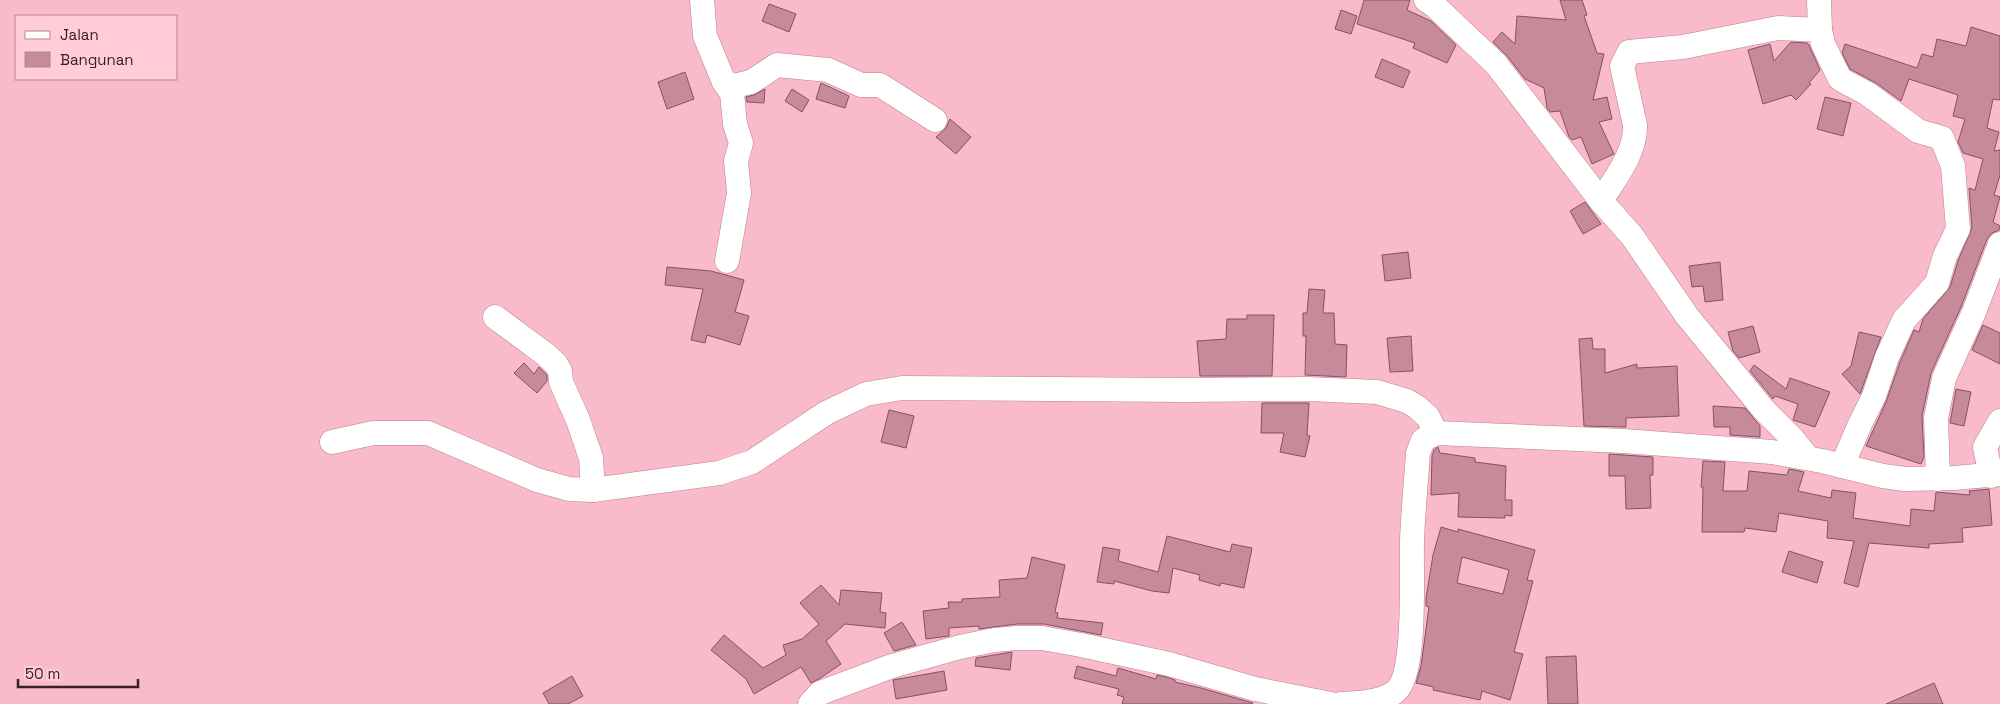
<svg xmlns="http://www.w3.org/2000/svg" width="2000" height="704" viewBox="0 0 2000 704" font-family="'Space Grotesk',sans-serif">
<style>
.building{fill:#c68a9a;stroke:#885160;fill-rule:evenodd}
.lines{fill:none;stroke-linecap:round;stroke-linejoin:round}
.minor-casing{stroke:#bb808f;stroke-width:25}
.minor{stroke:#fff;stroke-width:24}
</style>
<rect width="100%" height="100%" fill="#f9baca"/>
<!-- building -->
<g class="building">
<path d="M1364,0H1410L1407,10L1431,21L1456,45L1447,63L1413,48L1415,43L1357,24Z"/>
<path d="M1560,0H1582L1587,15L1584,16L1597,53L1604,54L1593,100L1607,97L1612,119L1599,122L1614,154L1592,164L1581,137L1572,140L1569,137L1560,111L1550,112L1547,108L1544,88L1525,79L1507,56L1493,42L1502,32L1515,44L1517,16L1566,20Z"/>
<path d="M769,4L796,14L789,32L762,21Z"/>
<path d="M1341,10L1357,16L1351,34L1335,29Z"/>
<path d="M1971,27L2000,36V100L1993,99L1987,128L1999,132L1994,151L2000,150V175L1994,195L2000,197L1993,222L2000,226L1999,230L1992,233L1987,239L1961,307L1931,373L1922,416L1924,457L1921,464L1866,446L1886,402L1900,362L1914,330L1919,332L1923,319L1950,287L1958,261L1972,228L1969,188L1975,190L1983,159L1963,153L1958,142L1965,119L1953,116L1958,95L1909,79L1901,101L1876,83L1850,69L1842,53L1845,44L1917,68L1922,54L1933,57L1937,39L1966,46Z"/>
<path d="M1791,42L1807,43L1809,45L1820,70L1809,83L1811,84L1796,100L1791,95L1763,104L1748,50L1770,44L1774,61Z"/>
<path d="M1382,59L1410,71L1403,88L1375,77Z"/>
<path d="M685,72L694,99L667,109L658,82Z"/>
<path d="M821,83L849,96L845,108L816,99Z"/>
<path d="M765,89L764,103L747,102L746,97L754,95Z"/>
<path d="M792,89L809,100L802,112L785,101Z"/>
<path d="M1825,97L1851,103L1843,136L1817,129Z"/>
<path d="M950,119L971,137L956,154L936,137L946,128Z"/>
<path d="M1585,202L1601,224L1583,234L1570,211Z"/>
<path d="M1408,252L1411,278L1385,281L1382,255Z"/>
<path d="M1720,262L1723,300L1705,302L1703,286L1692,287L1689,266Z"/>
<path d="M667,267L711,271L744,280L735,312L749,316L740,345L707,335L705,343L691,340L703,289L665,285Z"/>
<path d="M1309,289L1325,290L1323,313H1334L1335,344L1347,345L1346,377L1305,375L1306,336H1303V313H1307Z"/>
<path d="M1247,315H1274L1272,376H1200L1197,341L1226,339L1227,319H1247Z"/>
<path d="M1983,325L2000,333V364L1972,350Z"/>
<path d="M1753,326L1760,352L1739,358L1733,351L1728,332Z"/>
<path d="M1859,332L1881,337L1860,394L1842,374L1851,366Z"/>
<path d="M1411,336L1413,371L1390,372L1387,338Z"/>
<path d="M1592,338L1593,349H1605V373L1637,364V368L1677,366L1679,416L1626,418V427L1584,426L1579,339Z"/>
<path d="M524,363L534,374L539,367L547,375V381L537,393L514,373Z"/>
<path d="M1754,365L1786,389L1790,378L1830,392L1815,427L1793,420L1798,404L1775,396L1773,399L1750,371Z"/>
<path d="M1956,389L1971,392L1964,426L1950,423Z"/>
<path d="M1262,403H1309L1307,435L1310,436L1305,457L1280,452L1284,433H1261Z"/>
<path d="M1713,406L1745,408L1760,426V437L1730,435V427H1714Z"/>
<path d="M889,410L914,416L906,448L881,442Z"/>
<path d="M1438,447L1440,453L1475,458V462L1506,466L1505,500H1512V516L1505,515V518L1458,517L1459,493L1431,495L1432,456L1434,450Z"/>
<path d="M1609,454L1653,457V475H1650L1651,508L1626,509L1625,476H1609Z"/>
<path d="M1703,461L1725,462L1723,491H1747L1749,471L1787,475L1789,469L1804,472L1798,491L1831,498L1832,490L1856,493L1853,518L1910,526L1911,509L1934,511L1936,492L1970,495L1969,491L1989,489L1992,525L1962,528L1963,542L1929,544V548L1869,543L1858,587L1844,583L1854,541L1827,538L1828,521L1779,513L1776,532L1745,528L1744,532H1702L1703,487H1701Z"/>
<path d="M1441,527L1458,532V529L1535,550L1527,580L1533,581L1514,652L1523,654L1510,700L1482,691L1480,700L1433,690L1434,687L1416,683L1421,666L1429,607L1426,606V598L1433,555ZM1462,557L1509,570L1503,594L1457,583Z"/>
<path d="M1167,536L1230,552L1232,544L1252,548L1244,588L1221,583L1220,586L1199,580L1200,575L1173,568L1169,593L1152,591L1114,581V584L1097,582L1103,547L1120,550L1118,561L1158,572Z"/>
<path d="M1789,551L1823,562L1817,583L1782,572Z"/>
<path d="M1032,557L1065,565L1055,612L1058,613L1057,618L1103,623L1101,635L1044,624H1017L979,629V626L949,628V636L926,639L923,611L949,608L948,602H962V599L1000,597L999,580L1027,578Z"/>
<path d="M821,585L839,605L841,590L882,593L880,612L886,613L885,628L845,624L826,641L841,664L819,679L811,683L801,667L754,694L746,679L711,650L724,635L763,668L786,655L783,645L802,639L819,624L800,603Z"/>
<path d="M902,622L916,645L894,651L884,633Z"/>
<path d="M1012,652L1010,670L975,666L976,658Z"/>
<path d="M1576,656L1578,704H1548L1546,657Z"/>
<path d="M1077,666L1116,676L1118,668L1156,679L1157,675L1166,677L1175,680V682L1201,688L1253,703L1252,704H1122L1124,697L1117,695L1119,689L1074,678Z"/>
<path d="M944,671L947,690L896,699L893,680Z"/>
<path d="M572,676L583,696L568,704H549L543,693Z"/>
<path d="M1934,683L1943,704H1886Z"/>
</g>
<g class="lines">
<defs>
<g id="minor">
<path d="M702,0L705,36L724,82L734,86L751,82L777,65L828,70L861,85H880L935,120"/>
<path d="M1426,0L1435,6L1496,64L1601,201L1632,236L1687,316L1764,410L1792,438L1808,458"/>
<path d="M1819,0L1820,30L1823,44L1840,79L1868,94L1918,131L1942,138L1953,166L1958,229L1945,256L1937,283L1904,320L1887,357L1874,396L1860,424L1842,466"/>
<path d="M724,82L732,93L735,124L741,143L736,161L739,193L727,261"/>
<path d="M1601,201C1615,178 1636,153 1635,125L1622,66L1629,52L1683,47L1778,28L1820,30"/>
<path d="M495,317L545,354L556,364L560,371L561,382L578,420L591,458L593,490"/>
<path d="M332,442L373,433H428L537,480L569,489L593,490L719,473L752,462L826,413L866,394L902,388L1184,390L1308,389L1377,392L1407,401L1417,407L1428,417L1436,433"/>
<path d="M1991,476L1985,447L2000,421"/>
<path d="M1938,479L1936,418L1944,378L1974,312L2000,244"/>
<path d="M810,704L820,693L892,666L960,647L994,640L1017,638H1042L1081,645L1169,664L1255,689L1331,704"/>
<path d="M1341,704C1357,703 1382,703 1396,691C1417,673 1411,571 1412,541C1413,512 1416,483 1418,453L1423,440L1436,433L1623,441L1772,452L1822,461L1883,476L1905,479L1954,478L2000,474"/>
</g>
</defs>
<!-- minor casing -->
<use href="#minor" class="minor-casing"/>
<!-- minor -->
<use href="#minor" class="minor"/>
</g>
<!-- legend -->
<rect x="15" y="15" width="162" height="65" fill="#ffccd8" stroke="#af8791"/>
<rect x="25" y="31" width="25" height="8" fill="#ffffff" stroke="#af8791"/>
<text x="60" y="40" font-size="15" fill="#382027">Jalan</text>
<rect x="25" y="52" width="25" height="15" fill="#c68a9a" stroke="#af8791"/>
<text x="60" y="65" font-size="15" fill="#382027">Bangunan</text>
<!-- scale -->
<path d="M18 679v8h120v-8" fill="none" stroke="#382027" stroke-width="2.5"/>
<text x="25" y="679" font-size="15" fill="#382027" stroke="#ffccd8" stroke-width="4" paint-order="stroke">50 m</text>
</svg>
